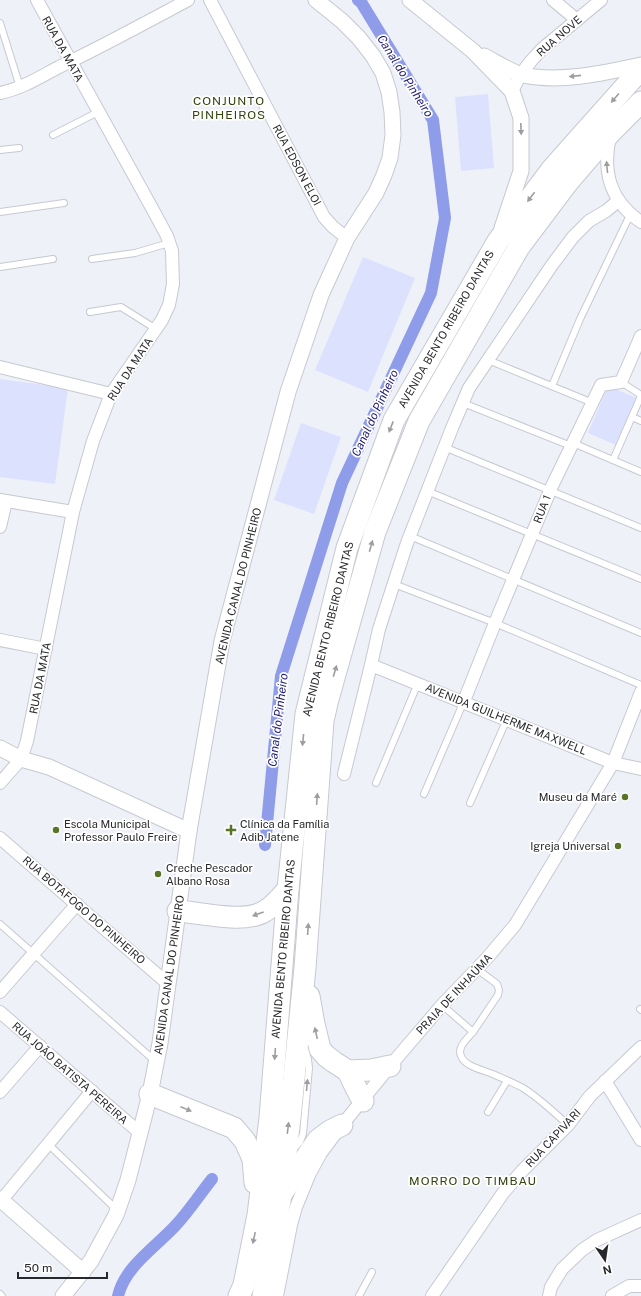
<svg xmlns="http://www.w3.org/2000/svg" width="641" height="1296" viewBox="0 0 641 1296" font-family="'Public Sans',sans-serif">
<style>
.pitch{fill:#dce2fe}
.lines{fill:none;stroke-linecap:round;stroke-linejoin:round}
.canal{stroke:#8f9ce9;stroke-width:12}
.service-casing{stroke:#c7c9d1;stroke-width:8}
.minor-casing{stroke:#c7c9d1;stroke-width:14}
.tertiary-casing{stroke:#c7c9d1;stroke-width:17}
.motorway-casing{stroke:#c7c9d1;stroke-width:23}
.service{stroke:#fff;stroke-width:6}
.minor{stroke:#fff;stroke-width:12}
.tertiary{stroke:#fff;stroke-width:15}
.motorway{stroke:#fff;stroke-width:21}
.oneway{fill:#9e9ea0}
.poi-dot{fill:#597327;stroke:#fff;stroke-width:1.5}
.labels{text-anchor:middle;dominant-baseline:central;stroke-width:3.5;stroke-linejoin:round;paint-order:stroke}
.street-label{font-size:11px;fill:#27282b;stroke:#fff}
.poi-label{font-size:11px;fill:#27282b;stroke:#fff;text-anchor:start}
.water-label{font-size:12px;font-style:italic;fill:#242078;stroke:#fff}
.neighbourhood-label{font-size:12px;letter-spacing:1px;fill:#31430d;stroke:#fff}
</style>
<rect width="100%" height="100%" fill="#eff1f9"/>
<!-- pitch -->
<g class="pitch">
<path d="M488,94L494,168L461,171L455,97Z"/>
<path d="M363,257L415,278L368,392L315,370Z"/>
<path d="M0,379L68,388L55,484L0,477Z"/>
<path d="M608,386L637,398L618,446L588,433Z"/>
<path d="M301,423L341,437L314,514L274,500Z"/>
</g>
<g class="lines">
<!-- canal -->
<g class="canal">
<path d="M265,845L281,676L342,483L431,293L445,218L433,120L361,2L358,0"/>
<path d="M118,1296C125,1266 156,1247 176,1225C189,1211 200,1194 212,1179"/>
</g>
<defs>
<g id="service">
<path d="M0,23L20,87"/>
<path d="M53,135L98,112"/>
<path d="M0,150L19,148"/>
<path d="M0,212L64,203"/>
<path d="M92,259L135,253L169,243"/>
<path d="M0,267L53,259"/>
<path d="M90,312L121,307L156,329"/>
<path d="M488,360L593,403"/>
<path d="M621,382L641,395"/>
<path d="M552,386L580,319L630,215"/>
<path d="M463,403L571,446"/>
<path d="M632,417L641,421"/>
<path d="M573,443L641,472"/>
<path d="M444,447L641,528"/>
<path d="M613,460L641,396"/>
<path d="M427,491L641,579"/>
<path d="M410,536L641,633"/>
<path d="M394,584L495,623L641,685"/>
<path d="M376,783L418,683"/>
<path d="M424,794L464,701"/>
<path d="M470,803L507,719"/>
<path d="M0,924L155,1061"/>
<path d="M442,1005L473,1032L498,995L499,990L497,984L477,969"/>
<path d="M640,1009L641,1010"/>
<path d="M473,1032C467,1039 457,1047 461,1056C465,1067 484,1070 495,1075C504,1079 514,1083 523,1088C539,1098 554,1112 568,1125"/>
<path d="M488,1112L507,1081"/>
<path d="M48,1144L116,1209"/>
<path d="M292,1151L300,1142L303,1134L309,1068L308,1059L305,1049"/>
<path d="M0,1294L2,1296"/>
<path d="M359,1296L372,1272"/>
</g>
<g id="minor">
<path d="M210,0L324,217L333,227L347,238"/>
<path d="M553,0L577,20"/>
<path d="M512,91L521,74L531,61L542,49L601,0"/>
<path d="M0,93C21,89 40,77 59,67C103,46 145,23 188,0"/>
<path d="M610,136C602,172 610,201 641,222"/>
<path d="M0,367L111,394"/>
<path d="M0,500L73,512"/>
<path d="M0,527L6,501"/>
<path d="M0,640L46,649"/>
<path d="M371,665L613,763L641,769"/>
<path d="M464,701L495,623L552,486L601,385L621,382L641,336"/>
<path d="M344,774L371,665L379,629L407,543L452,428L469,388L552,265L573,237L589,221L606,211L618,201"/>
<path d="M0,783L21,759L27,741L73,512L93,441L111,394L162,320L169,305L173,284L172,251L167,236L153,210L37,0"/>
<path d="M0,838L167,983"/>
<path d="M0,992L77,904"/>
<path d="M0,1012L140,1133"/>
<path d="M605,1081L641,1140"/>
<path d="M0,1092L40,1046"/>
<path d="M0,1202L92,1091"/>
<path d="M277,1296L291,1225L296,1207L310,1173L321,1153L342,1125L390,1066L442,1005L487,958L515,925L613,763L641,692"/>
<path d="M432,1296L503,1193L522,1171L568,1125L590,1096L641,1047"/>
<path d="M549,1296L551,1287L562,1269L582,1250L597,1240L641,1220"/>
<path d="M612,1296L629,1286H641"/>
</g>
<g id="tertiary">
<path d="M410,0L473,51L512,91L521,118V171L502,228"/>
<path d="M484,56C494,61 511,72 522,75C562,83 603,73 641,65"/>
<path d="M0,748L21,759L49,767L189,831"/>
<path d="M0,1199L83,1272"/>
<path d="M63,1296L91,1261L116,1215L128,1180L140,1133L150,1094L160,1043L189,831L222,641L288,392L321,295L347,238L376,193L384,175L390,158L393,135L392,112L389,92L383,73L373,56L359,38L342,21L316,0"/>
</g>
<g id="motorway">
<path d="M178,911C202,913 245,924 265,911C274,906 281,897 288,889"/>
<path d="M309,996L314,1024L320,1049L326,1056L334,1062L348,1071L355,1086L363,1101"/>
<path d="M348,1071L371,1070L390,1066"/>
<path d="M150,1094L234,1128L245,1141L253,1159L255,1183"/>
<path d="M282,1193L318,1140L330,1131L342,1125"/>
<path d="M239,1296L244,1285L258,1215L270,1118L288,889L306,714L347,548L394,420L498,241L552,169L641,69"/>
<path d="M263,1296L281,1195L290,1118L305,968L323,721L327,703L375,532L419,421L519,247L568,182L611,132L641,102"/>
</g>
</defs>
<!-- service casing -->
<use href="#service" class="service-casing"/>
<!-- minor casing -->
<use href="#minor" class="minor-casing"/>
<!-- tertiary casing -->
<use href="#tertiary" class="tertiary-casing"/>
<!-- motorway casing -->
<use href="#motorway" class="motorway-casing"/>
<!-- service -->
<use href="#service" class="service"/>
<!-- minor -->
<use href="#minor" class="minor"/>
<!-- tertiary -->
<use href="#tertiary" class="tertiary"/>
<!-- motorway -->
<use href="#motorway" class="motorway"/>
</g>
<!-- one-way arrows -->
<defs><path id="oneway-solid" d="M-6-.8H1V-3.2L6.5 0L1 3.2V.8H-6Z"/></defs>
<g class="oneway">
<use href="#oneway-solid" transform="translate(575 76) rotate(174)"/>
<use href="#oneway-solid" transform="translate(615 98) rotate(131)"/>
<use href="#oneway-solid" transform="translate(521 129) rotate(88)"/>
<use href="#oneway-solid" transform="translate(607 167) rotate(-95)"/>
<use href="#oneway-solid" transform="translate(531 197) rotate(127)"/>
<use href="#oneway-solid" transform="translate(391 427) rotate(111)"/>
<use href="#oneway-solid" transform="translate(371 546) rotate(-74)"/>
<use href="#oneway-solid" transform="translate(335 671) rotate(-74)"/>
<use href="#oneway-solid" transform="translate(303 740) rotate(96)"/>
<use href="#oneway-solid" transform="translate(317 799) rotate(-86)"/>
<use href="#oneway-solid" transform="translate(258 914) rotate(160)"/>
<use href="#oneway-solid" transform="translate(308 929) rotate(-86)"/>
<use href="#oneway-solid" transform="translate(316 1033) rotate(-102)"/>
<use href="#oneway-solid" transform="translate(275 1054) rotate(94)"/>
<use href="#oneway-solid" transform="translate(307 1085) rotate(-85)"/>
<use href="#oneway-solid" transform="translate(186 1109) rotate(22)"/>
<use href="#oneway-solid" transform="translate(288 1128) rotate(-83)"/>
<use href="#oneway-solid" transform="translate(254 1238) rotate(102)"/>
</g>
<!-- markers -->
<g class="poi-dot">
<circle cx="625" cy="797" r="4"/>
<circle cx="56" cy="830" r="4"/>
<path d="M229 824h4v4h4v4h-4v4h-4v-4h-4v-4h4z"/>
<circle cx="618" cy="846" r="4"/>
<circle cx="158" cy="874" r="4"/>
</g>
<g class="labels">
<!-- street labels -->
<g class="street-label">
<text transform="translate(559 36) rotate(-41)">RUA NOVE</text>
<text transform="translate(63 49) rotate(61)">RUA DA MATA</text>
<text transform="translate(297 165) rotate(62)">RUA EDSON ELOI</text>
<text transform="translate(446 329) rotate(-60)">AVENIDA BENTO RIBEIRO DANTAS</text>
<text transform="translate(130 369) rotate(-57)">RUA DA MATA</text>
<text transform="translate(542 509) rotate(-68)">RUA 1</text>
<text transform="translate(238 586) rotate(-76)">AVENIDA CANAL DO PINHEIRO</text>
<text transform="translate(328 629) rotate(-76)">AVENIDA BENTO RIBEIRO DANTAS</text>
<text transform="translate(40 678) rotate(-79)">RUA DA MATA</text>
<text transform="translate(506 719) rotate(22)">AVENIDA GUILHERME MAXWELL</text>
<text transform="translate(84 910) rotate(41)">RUA BOTAFOGO DO PINHEIRO</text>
<text transform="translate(283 949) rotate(-85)">AVENIDA BENTO RIBEIRO DANTAS</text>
<text transform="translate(169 975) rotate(-82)">AVENIDA CANAL DO PINHEIRO</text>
<text transform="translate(454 994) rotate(-47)">PRAIA DE INHAÚMA</text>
<text transform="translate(70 1073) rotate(41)">RUA JOÃO BATISTA PEREIRA</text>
<text transform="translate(553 1138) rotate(-47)">RUA CAPIVARI</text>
</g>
<!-- poi labels -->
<g class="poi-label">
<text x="617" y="797" text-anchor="end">Museu da Maré</text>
<text x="64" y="824">Escola Municipal<tspan x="64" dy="13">Professor Paulo Freire</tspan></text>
<text x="240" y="824">Clínica da Família<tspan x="240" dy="13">Adib Jatene</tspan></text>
<text x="610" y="846" text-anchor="end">Igreja Universal</text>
<text x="166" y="868">Creche Pescador<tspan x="166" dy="13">Albano Rosa</tspan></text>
</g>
<!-- water labels -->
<g class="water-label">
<text transform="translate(405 76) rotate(58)">Canal do Pinheiro</text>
<text transform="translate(375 413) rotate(-65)">Canal do Pinheiro</text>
<text transform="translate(278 720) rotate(-83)">Canal do Pinheiro</text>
</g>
<!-- neighbourhood labels -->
<g class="neighbourhood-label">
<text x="229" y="101">CONJUNTO<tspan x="229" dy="14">PINHEIROS</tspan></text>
<text x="473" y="1181">MORRO DO TIMBAU</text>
</g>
</g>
<!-- north arrow -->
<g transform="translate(605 1260) rotate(167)" stroke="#ffffff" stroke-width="3" paint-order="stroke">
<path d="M0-3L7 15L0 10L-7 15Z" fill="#27282b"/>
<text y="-6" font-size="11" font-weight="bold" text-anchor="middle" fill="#27282b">N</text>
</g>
<!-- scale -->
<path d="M18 1272v6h89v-6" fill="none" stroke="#27282b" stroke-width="2"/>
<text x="24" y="1272" font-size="12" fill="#27282b" stroke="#ffffff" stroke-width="3" paint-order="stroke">50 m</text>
</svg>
